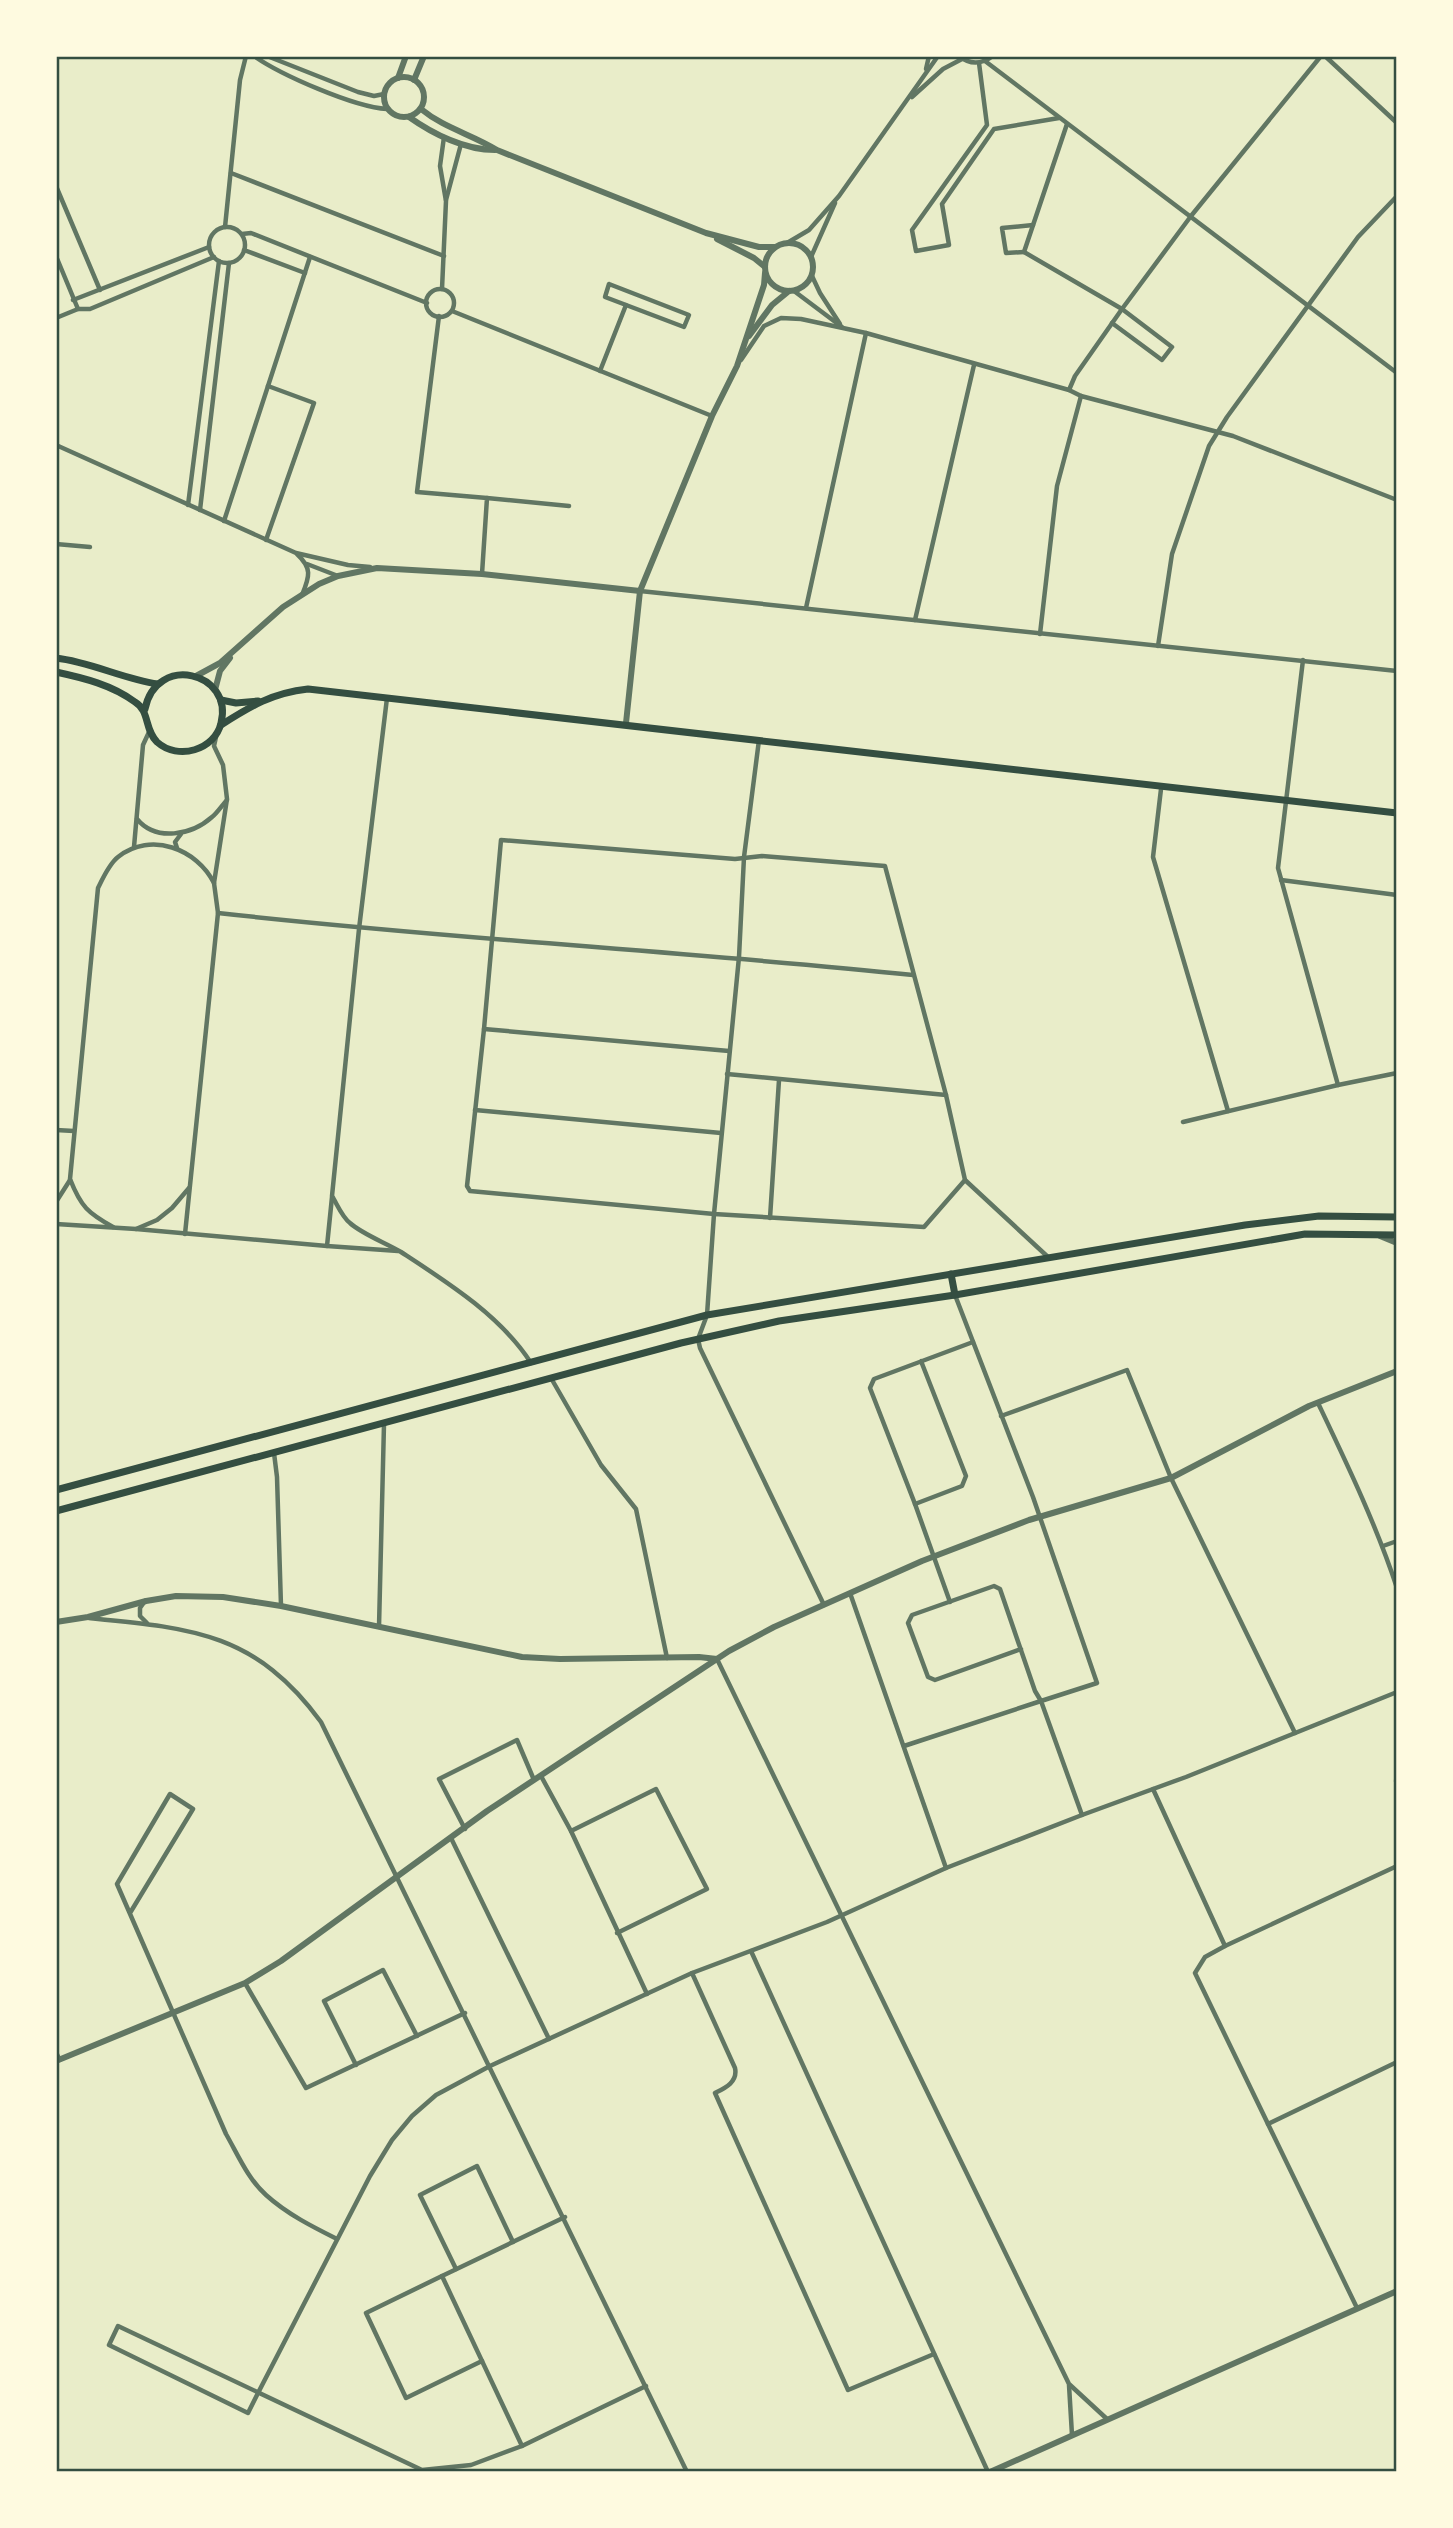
<svg xmlns="http://www.w3.org/2000/svg" width="1453" height="2528" viewBox="0 0 1453 2528" font-family="'Source Sans 3',sans-serif">
<style>
.lines{fill:none;stroke-linecap:round;stroke-linejoin:round}
.minor{stroke:#617663;stroke-width:4.5}
.tertiary{stroke:#617663;stroke-width:6}
.secondary{stroke:#344e41;stroke-width:7}
.neatline{fill:none;stroke:#344e41;stroke-width:2.5}
</style>
<rect width="100%" height="100%" fill="#e9edc9"/>
<g class="lines">
<!-- minor -->
<g class="minor">
<path d="M254,56C281,75 354,107 387,109"/>
<path d="M267,56L358,92L374,96L384,94"/>
<path d="M959,56C970,65 982,64 993,56"/>
<path d="M1325,56L1397,123"/>
<path d="M985,61L1397,373"/>
<path d="M979,63L987,125L912,230L916,251L949,245L942,204L994,129L1059,118"/>
<path d="M926,69L929,56"/>
<path d="M912,97L943,69L962,59"/>
<path d="M1067,124L1024,252L1122,309L1172,347L1162,360L1112,323"/>
<path d="M231,173L444,256"/>
<path d="M56,186L100,290"/>
<path d="M446,200L461,144"/>
<path d="M225,227L240,80L246,56"/>
<circle cx="227" cy="245" r="18"/>
<path d="M242,234L251,233L427,303"/>
<path d="M787,243L809,230L839,196L938,56"/>
<path d="M244,250L305,273"/>
<path d="M1024,252L1006,253L1002,228L1033,225"/>
<path d="M56,256L78,309"/>
<path d="M811,257L835,203"/>
<path d="M812,276L820,293L840,324"/>
<path d="M609,284L689,315L684,327L605,297Z"/>
<path d="M442,289L446,201L440,166L444,137"/>
<circle cx="440" cy="303" r="14"/>
<path d="M794,291L842,327"/>
<path d="M73,300L209,247"/>
<path d="M452,311L712,416"/>
<path d="M439,316L417,492L487,498L482,574"/>
<path d="M56,318L78,309H90L214,257"/>
<path d="M741,360L764,326L781,318L801,319L866,333L1069,390L1081,396L1233,436L1397,500"/>
<path d="M600,371L626,305"/>
<path d="M1069,390L1075,376L1122,309L1191,216L1321,56"/>
<path d="M56,445L296,553L348,565L370,567"/>
<path d="M487,498L569,506"/>
<path d="M188,505L219,261"/>
<path d="M200,510L229,263"/>
<path d="M224,521L310,257"/>
<path d="M266,540L314,403L268,386"/>
<path d="M56,544L90,547"/>
<path d="M297,554C312,568 310,576 302,595"/>
<path d="M307,564L338,576"/>
<path d="M640,591L1397,671"/>
<path d="M806,608L866,333"/>
<path d="M915,620L974,365"/>
<path d="M1040,634L1057,486L1081,396"/>
<path d="M1158,646L1172,554L1209,446L1227,417L1358,237L1397,196"/>
<path d="M1303,660L1278,868L1338,1085"/>
<path d="M387,698L359,929L332,1196C337,1204 342,1217 350,1223C362,1234 386,1243 401,1252C447,1282 501,1316 531,1363"/>
<path d="M759,740L744,857L739,957L714,1214L707,1315L698,1339L700,1348L824,1605"/>
<path d="M1161,789L1153,857L1228,1111"/>
<path d="M137,819C156,842 192,835 212,817C218,812 222,805 227,800"/>
<path d="M501,840L735,859L762,856L885,866L946,1095L965,1180L924,1227L714,1214L470,1191L467,1186L484,1029Z"/>
<path d="M134,847L143,745L149,732"/>
<path d="M177,848L175,842L181,834"/>
<path d="M1281,880L1397,895"/>
<path d="M218,913C449,939 682,951 913,975"/>
<path d="M484,1029L729,1051"/>
<path d="M727,1074L946,1095"/>
<path d="M475,1110L721,1133"/>
<path d="M1183,1122L1338,1085L1397,1073"/>
<path d="M56,1130L74,1131"/>
<path d="M965,1180L1048,1257"/>
<path d="M332,1197L327,1246L398,1251"/>
<path d="M56,1202L70,1180"/>
<path d="M770,1218L779,1080"/>
<path d="M56,1224L136,1229L157,1220L172,1208L189,1188"/>
<path d="M113,1227C88,1213 81,1207 70,1179L98,888C103,878 109,864 118,857C151,831 197,849 214,883"/>
<path d="M136,1229L327,1246"/>
<path d="M185,1234L218,913L214,883L227,799L223,765L214,746L216,737"/>
<path d="M955,1295L1033,1497L1097,1683L1041,1701L1082,1815"/>
<path d="M921,1361L966,1476L962,1486L915,1504L870,1388L874,1379L973,1342"/>
<path d="M551,1378L601,1465L636,1509L667,1658"/>
<path d="M1318,1403C1347,1464 1376,1524 1397,1588"/>
<path d="M1001,1416L1127,1370L1171,1478L1295,1733"/>
<path d="M274,1453L277,1477L281,1606"/>
<path d="M915,1504L950,1602"/>
<path d="M1383,1546L1397,1541"/>
<path d="M850,1593L946,1868"/>
<path d="M145,1601L140,1608V1616L147,1623"/>
<path d="M89,1618C192,1628 256,1633 321,1722L687,2472"/>
<path d="M379,1627L384,1424"/>
<path d="M717,1659L1069,2384L1107,2419"/>
<path d="M904,1746L1041,1701L1035,1691L1000,1589L994,1586L912,1615L908,1623L928,1677L935,1680L1021,1649"/>
<path d="M541,1776L571,1831L647,1994"/>
<path d="M1396,1781L1397,1784"/>
<path d="M1153,1789L1225,1946"/>
<path d="M465,1829L439,1779L517,1740L534,1780"/>
<path d="M571,1831L656,1789L707,1889L617,1933"/>
<path d="M451,1838L549,2039"/>
<path d="M130,1913L193,1809L170,1794L117,1884L226,2134C238,2155 248,2179 266,2195C287,2214 313,2227 337,2239"/>
<path d="M751,1951L988,2472"/>
<path d="M692,1973L735,2068C738,2082 725,2088 715,2093L848,2390L934,2354"/>
<path d="M245,1983L306,2088L465,2013"/>
<path d="M56,2052L59,2059"/>
<path d="M356,2065L324,2001L383,1970L417,2036"/>
<path d="M1268,2124L1397,2062"/>
<path d="M456,2269L420,2195L477,2166L513,2242"/>
<path d="M442,2276L366,2313L406,2398L482,2361"/>
<path d="M1357,2308L1195,1973L1205,1957L1225,1946L1397,1866"/>
<path d="M1069,2385L1072,2435"/>
<path d="M646,2386L522,2446L471,2465L422,2470L118,2326L109,2345L248,2413L258,2393L370,2176L392,2140L412,2116L436,2095L490,2066L692,1973L827,1922L946,1868L1082,1815L1186,1777L1397,1692"/>
<path d="M522,2446L442,2276L565,2217"/>
</g>
<!-- tertiary -->
<g class="tertiary">
<circle cx="404" cy="97" r="20"/>
<path d="M398,78L406,56"/>
<path d="M414,80L424,56"/>
<path d="M421,109C444,128 471,134 497,150L706,233L759,247H775"/>
<path d="M409,117C433,134 465,150 495,150"/>
<path d="M717,239L754,258L765,267"/>
<circle cx="789" cy="267" r="24"/>
<path d="M749,336L772,305L789,291"/>
<path d="M196,676L220,663L283,607L319,584L338,576L377,568L482,574L640,591"/>
<path d="M215,690L220,671L230,658"/>
<path d="M626,723L640,591L712,416L737,366L764,285L765,273"/>
<path d="M1380,1236L1397,1243"/>
<path d="M56,1622L88,1617L146,1601L176,1596L223,1597L281,1606L522,1657L560,1659L699,1657L717,1659"/>
<path d="M56,2061L245,1983L281,1961L487,1811L729,1651L774,1627L922,1561L1029,1520L1171,1478L1309,1406L1397,1371"/>
<path d="M990,2472L1397,2291"/>
</g>
<!-- secondary -->
<g class="secondary">
<path d="M56,658C91,662 123,679 158,684"/>
<path d="M56,672C84,678 112,685 135,702C150,711 144,729 157,742C178,761 215,750 221,723C234,672 156,653 145,709"/>
<path d="M221,700L236,703L258,701"/>
<path d="M221,725C251,706 272,693 308,689C671,728 1034,775 1397,813"/>
<path d="M951,1274L955,1295"/>
<path d="M56,1490L707,1315L1245,1225L1319,1216L1397,1217"/>
<path d="M56,1511L681,1343L779,1321L955,1295L1305,1234L1397,1235"/>
</g>
</g>
<!-- border -->
<rect width="1453" height="2528" fill="none" stroke="#fefae0" stroke-width="116"/>
<rect x="58" y="58" width="1337" height="2412" class="neatline"/>
</svg>
